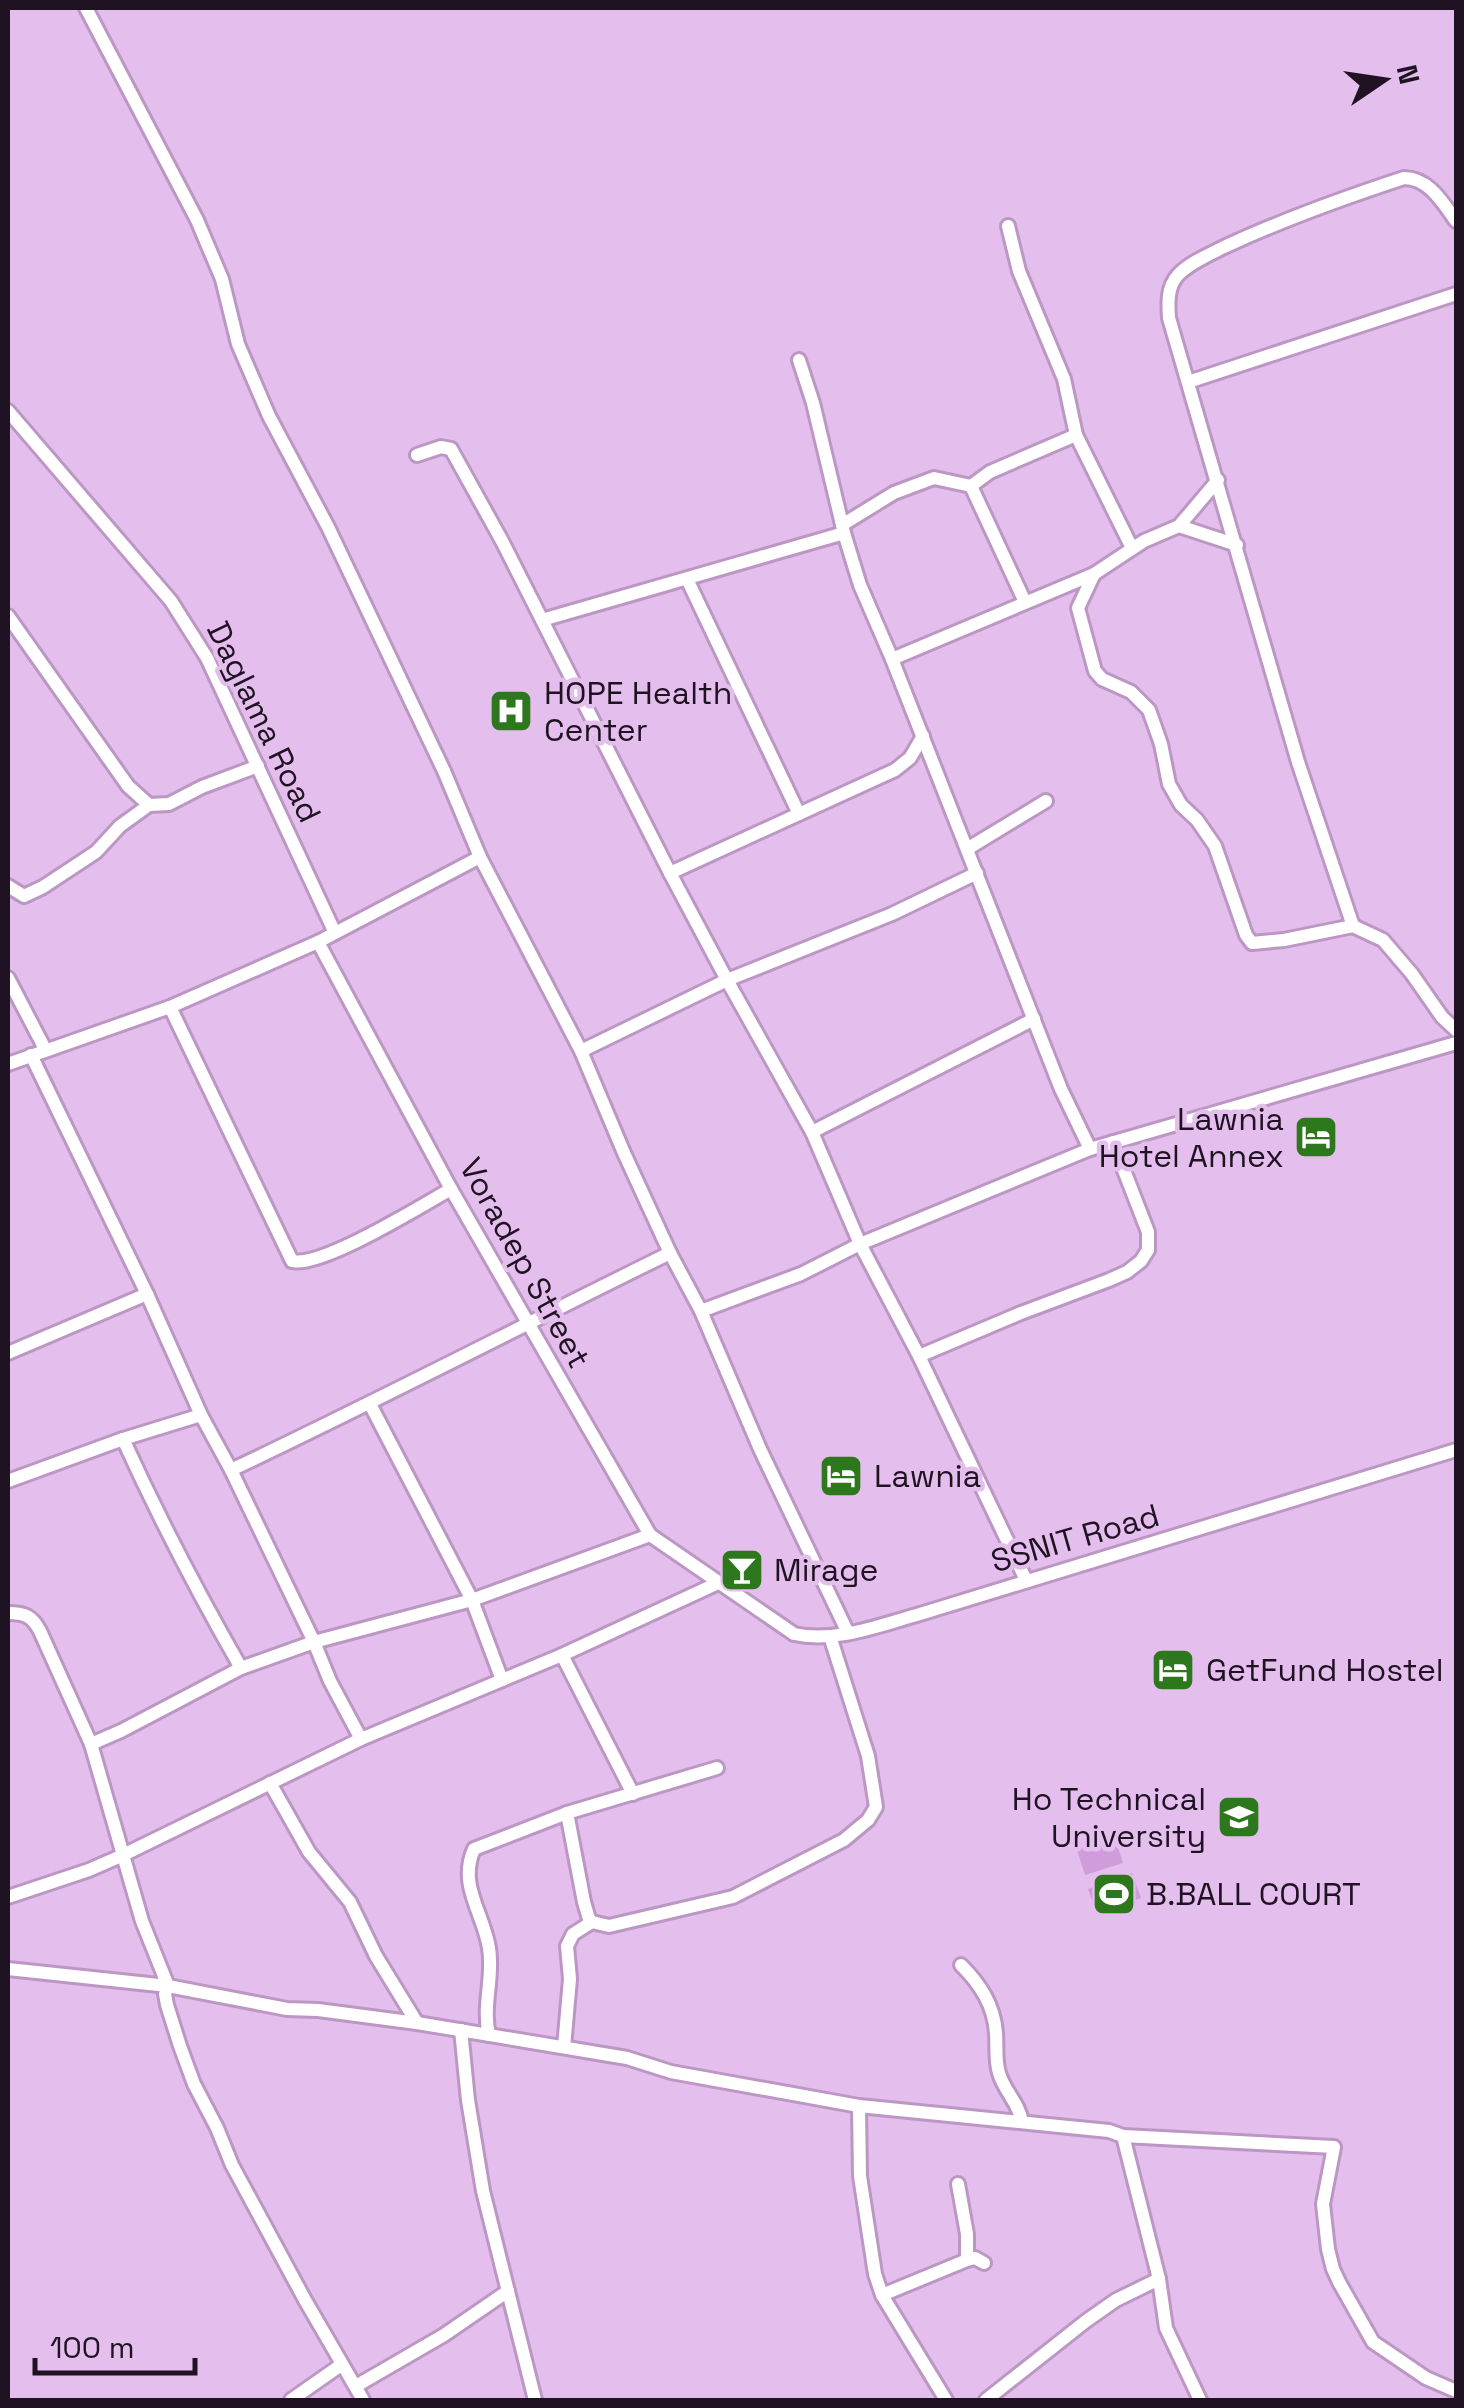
<svg xmlns="http://www.w3.org/2000/svg" width="1464" height="2408" viewBox="0 0 1464 2408" font-family="'Space Grotesk',sans-serif">
<style>
.park{fill:#d09cdb}
.lines{fill:none;stroke-linecap:round;stroke-linejoin:round}
.minor-casing{stroke:#bc97c3;stroke-width:18}
.minor{stroke:#fff;stroke-width:12}
.labels{text-anchor:middle;dominant-baseline:central;stroke-width:9;stroke-linejoin:round;paint-order:stroke}
.poi-label{font-size:32px;fill:#1f1222;stroke:#e4beec;text-anchor:start}
.street-label{font-size:32px;fill:#1f1222;stroke:#e4beec}
</style>
<rect width="100%" height="100%" fill="#e4beec"/>
<!-- park -->
<g class="park">
<path d="M1115,1838L1123,1863L1085,1875L1077,1850Z"/>
<path d="M1132,1873L1141,1898L1097,1914L1088,1889Z"/>
</g>
<g class="lines">
<defs>
<g id="minor">
<path d="M86,8L197,220L222,279L238,344L269,416L328,527L444,771L480,857L581,1051L624,1153L670,1253L701,1311L760,1449L848,1633"/>
<path d="M1008,226L1019,271L1064,379L1076,435L1132,548"/>
<path d="M799,360L813,403L844,533L860,585L892,659L1061,1089L1090,1149"/>
<path d="M1188,382L1456,294"/>
<path d="M8,411L171,601L207,658L335,933"/>
<path d="M417,455L441,447L451,449L502,541L670,873L727,980L892,914L977,873"/>
<path d="M971,486L990,472L1076,435"/>
<path d="M842,525L894,493L934,478L971,486L1025,602"/>
<path d="M1179,526L1218,480"/>
<path d="M1094,574L1078,608L1095,671L1102,679L1131,692L1149,710L1161,744L1169,784L1181,805L1197,820L1215,846L1246,935L1252,943L1284,940L1353,926L1383,940L1412,974L1442,1017L1456,1030"/>
<path d="M687,579L799,814"/>
<path d="M8,616L128,786L149,805"/>
<path d="M542,620L844,533"/>
<path d="M892,659L1094,574L1144,541L1179,526L1237,545"/>
<path d="M967,849L1046,801"/>
<path d="M670,873L895,770L910,758L923,736"/>
<path d="M8,886L24,896L43,887L96,852L120,826L149,805L169,804L202,787L258,766"/>
<path d="M1353,926L1298,762L1169,318C1168,303 1167,287 1178,275C1189,263 1210,254 1224,247C1282,220 1343,198 1404,178C1429,178 1443,203 1456,221"/>
<path d="M318,942L451,1189L650,1535L794,1634C836,1643 880,1625 920,1614L1456,1450"/>
<path d="M8,978L45,1049"/>
<path d="M170,1007L292,1261C321,1268 421,1206 451,1189"/>
<path d="M581,1051L727,980L812,1132L860,1244L919,1356L1026,1580"/>
<path d="M31,1055L147,1294L201,1415L231,1470L314,1642L330,1681L361,1739"/>
<path d="M8,1064L170,1007L318,942L480,857"/>
<path d="M812,1132L1034,1019"/>
<path d="M701,1311L801,1274L860,1244L1090,1149L1456,1043"/>
<path d="M8,1353L147,1294"/>
<path d="M919,1356L1021,1313L1109,1280L1127,1272L1141,1261L1148,1250V1232L1113,1142"/>
<path d="M370,1404L472,1600L502,1680"/>
<path d="M123,1439C159,1518 198,1593 241,1668"/>
<path d="M231,1470C379,1400 523,1325 670,1253"/>
<path d="M8,1481L123,1439L201,1415"/>
<path d="M8,1613C25,1613 32,1616 40,1631L91,1744L142,1921L168,1986L165,1994L167,2005L180,2046L194,2084L217,2128L232,2165L305,2300L363,2400"/>
<path d="M562,1655L633,1794"/>
<path d="M91,1744L121,1731L241,1668L314,1642L472,1600L650,1535"/>
<path d="M270,1783L309,1852L350,1902L376,1956L417,2023"/>
<path d="M8,1897L89,1870L121,1856L361,1739L562,1655L718,1583"/>
<path d="M592,1922L609,1926L733,1897L844,1840L868,1820L876,1807L868,1756L830,1636"/>
<path d="M961,1965C980,1984 994,2005 996,2033C997,2046 995,2060 999,2073C1004,2091 1019,2103 1022,2122"/>
<path d="M8,1969L168,1986L287,2009L318,2010L417,2023L627,2058L671,2072L859,2106L1109,2131L1123,2136L1334,2147L1323,2204L1328,2249L1333,2269L1339,2282L1373,2342L1426,2378L1456,2391"/>
<path d="M461,2030L468,2100L483,2191L535,2400"/>
<path d="M489,2035C482,2006 494,1977 489,1948C483,1912 458,1885 474,1849L567,1813L717,1768"/>
<path d="M564,2047L570,1979L567,1946L573,1934L592,1922L589,1919L584,1902L567,1813"/>
<path d="M859,2106L860,2176L875,2274L882,2295L946,2400"/>
<path d="M1123,2136L1159,2279L1166,2328L1200,2400"/>
<path d="M958,2184L967,2234V2260"/>
<path d="M882,2295L967,2260L975,2258L984,2263"/>
<path d="M356,2386L444,2335L508,2291"/>
<path d="M291,2400L341,2365"/>
<path d="M986,2400L1086,2321L1116,2300L1159,2279"/>
</g>
</defs>
<!-- minor casing -->
<use href="#minor" class="minor-casing"/>
<!-- minor -->
<use href="#minor" class="minor"/>
</g>
<!-- icons -->
<defs>
<symbol id="hospital-square" viewBox="-11 -11 22 22"><rect x="-9" y="-9" width="18" height="18" rx="4" fill="#2d771d" stroke="#e4beec"/><path d="M-5-5h3v3.5h4V-5h3V5h-3V1.5h-4V5h-3Z" fill="#fff"/></symbol>
<symbol id="hotel-square" viewBox="-11 -11 22 22"><rect x="-9" y="-9" width="18" height="18" rx="4" fill="#2d771d" stroke="#e4beec"/><path d="M-6-4.5h1.5V1H6V5H4.5V3h-9V5H-6ZM-4 0a1.8 1.8 0 1 1 3.6 0ZM.5 0V-2.5h3Q6-2.5 6 0Z" fill="#fff"/></symbol>
<symbol id="bar-square" viewBox="-11 -11 22 22"><rect x="-9" y="-9" width="18" height="18" rx="4" fill="#2d771d" stroke="#e4beec"/><path d="M-6-5H6L.8 .8V4.5H3.5V6h-7V4.5H-.8V.8Z" fill="#fff"/></symbol>
<symbol id="school-square" viewBox="-11 -11 22 22"><rect x="-9" y="-9" width="18" height="18" rx="4" fill="#2d771d" stroke="#e4beec"/><path d="M0-5L7-2L0 1L-7-2ZM-4 1L0 2.5L4 1V4Q0 6-4 4Z" fill="#fff"/></symbol>
<symbol id="stadium-square" viewBox="-11 -11 22 22"><rect x="-9" y="-9" width="18" height="18" rx="4" fill="#2d771d" stroke="#e4beec"/><path d="M0-5a6.5 5 0 1 0 0 10a6.5 5 0 1 0 0-10ZM-3.5-1.8h7v3.6h-7Z" fill="#fff"/></symbol>
</defs>
<g fill-rule="evenodd">
<use href="#hospital-square" x="486" y="686" width="50" height="50"/>
<use href="#hotel-square" x="1291" y="1112" width="50" height="50"/>
<use href="#hotel-square" x="816" y="1451" width="50" height="50"/>
<use href="#bar-square" x="717" y="1545" width="50" height="50"/>
<use href="#hotel-square" x="1148" y="1645" width="50" height="50"/>
<use href="#school-square" x="1214" y="1792" width="50" height="50"/>
<use href="#stadium-square" x="1089" y="1869" width="50" height="50"/>
</g>
<g class="labels">
<!-- poi labels -->
<g class="poi-label">
<text x="544" y="693">HOPE Health<tspan x="544" dy="37">Center</tspan></text>
<text x="1284" y="1119" text-anchor="end">Lawnia<tspan x="1284" dy="37">Hotel Annex</tspan></text>
<text x="874" y="1476">Lawnia</text>
<text x="774" y="1570">Mirage</text>
<text x="1206" y="1670">GetFund Hostel</text>
<text x="1206" y="1799" text-anchor="end">Ho Technical<tspan x="1206" dy="37">University</tspan></text>
<text x="1146" y="1894">B.BALL COURT</text>
</g>
<!-- street labels -->
<g class="street-label">
<text transform="translate(264 722) rotate(64)">Daglama Road</text>
<text transform="translate(525 1263) rotate(61)">Voradep Street</text>
<text transform="translate(1075 1538) rotate(-16)">SSNIT Road</text>
</g>
</g>
<!-- border -->
<rect width="1464" height="2408" fill="none" stroke="#1f1222" stroke-width="20"/>
<!-- north arrow -->
<g transform="translate(1384 80) rotate(77)" stroke="#e4beec" stroke-width="8" paint-order="stroke">
<path d="M0-8L18 38L0 25L-18 38Z" fill="#1f1222"/>
<text y="-15" font-size="28" font-weight="bold" text-anchor="middle" fill="#1f1222">N</text>
</g>
<!-- scale -->
<path d="M35 2358v15h160v-15" fill="none" stroke="#1f1222" stroke-width="5"/>
<text x="50" y="2358" font-size="30" fill="#1f1222" stroke="#e4beec" stroke-width="8" paint-order="stroke">100 m</text>
</svg>
